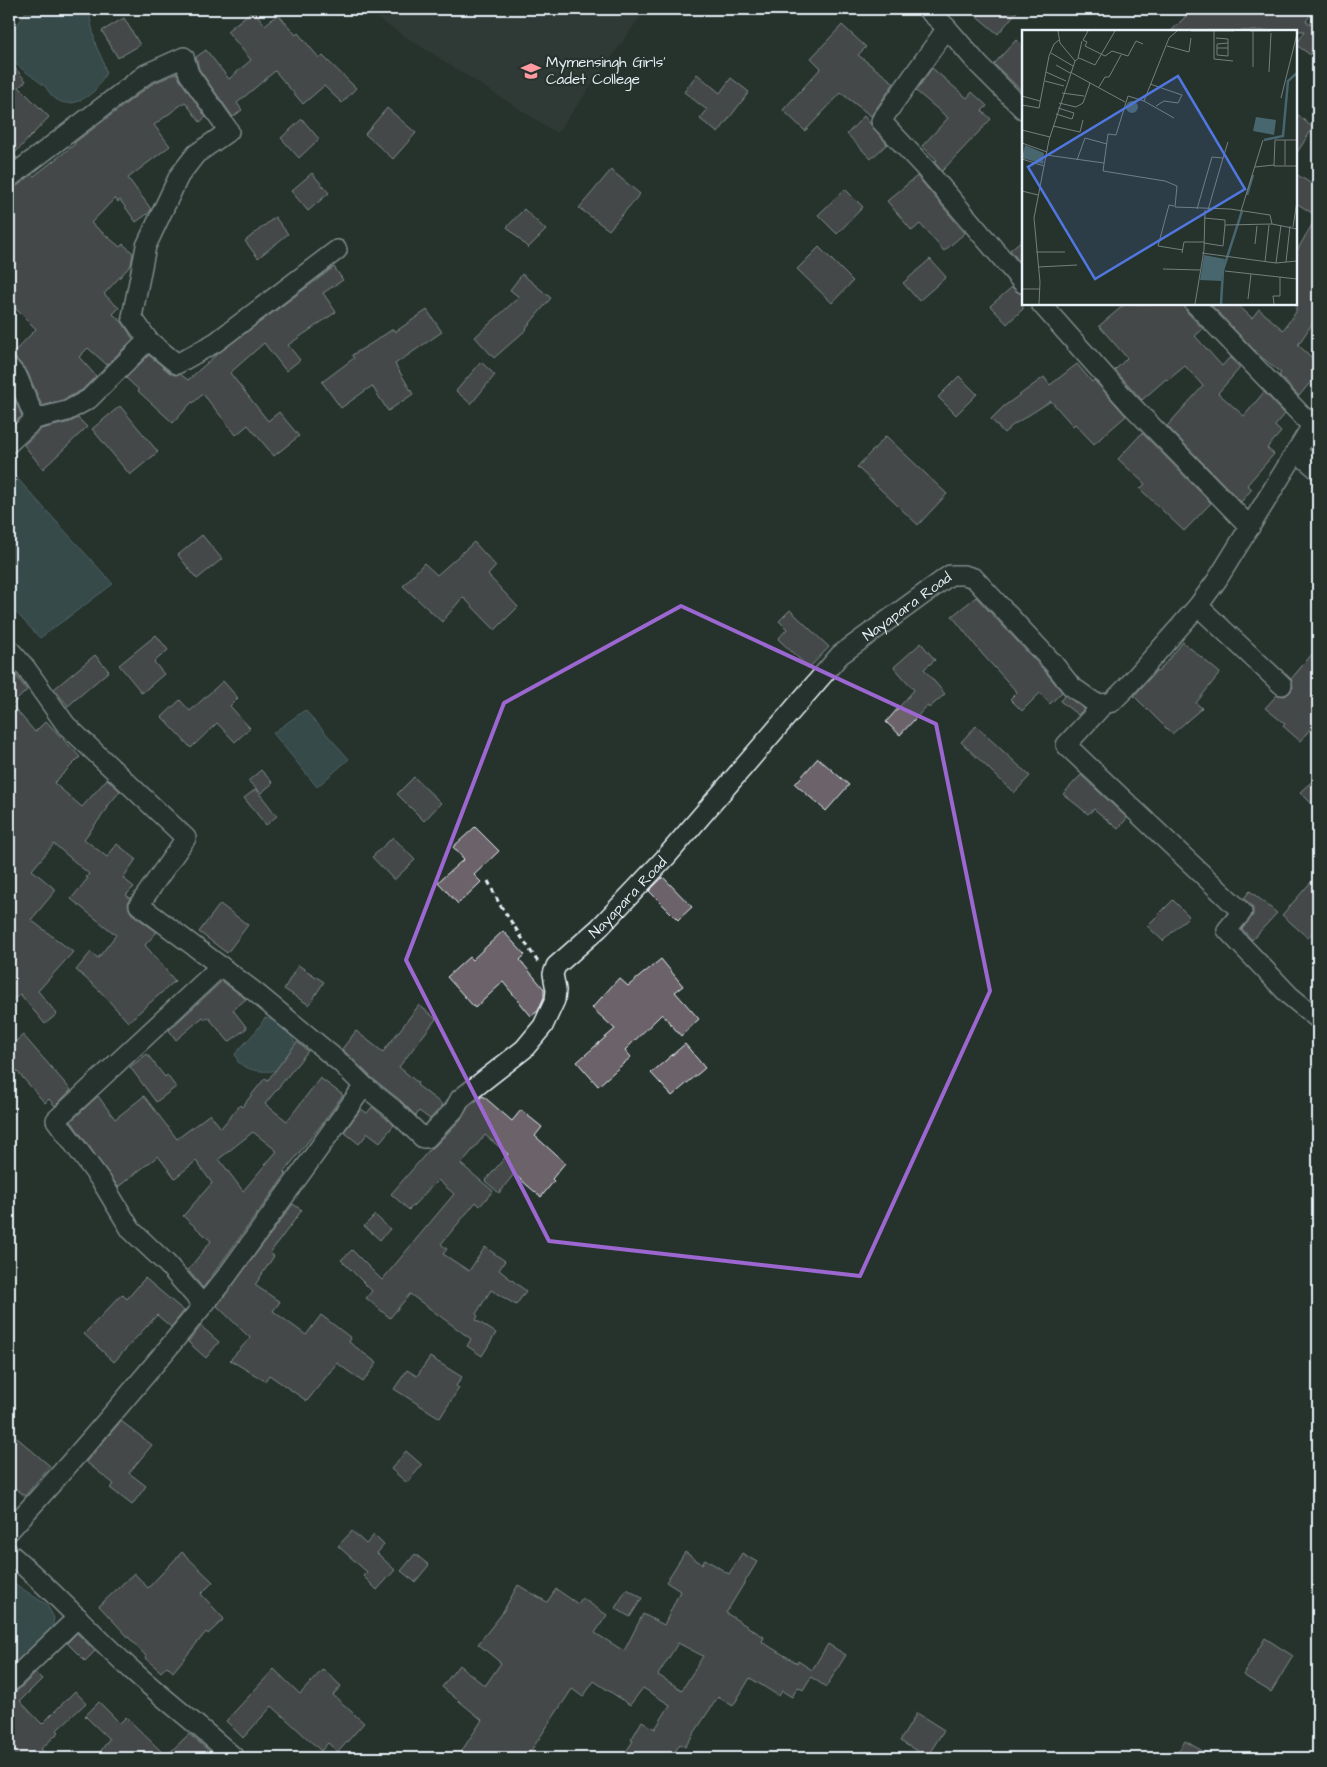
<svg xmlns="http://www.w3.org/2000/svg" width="1327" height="1767" viewBox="0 0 1327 1767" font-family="'Architects Daughter',sans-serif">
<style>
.built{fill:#3b4140}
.water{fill:#48666e;stroke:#889ea5}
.building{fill:#6c636b;stroke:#e8f1f8;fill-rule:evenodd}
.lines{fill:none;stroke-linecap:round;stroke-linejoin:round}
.minor-casing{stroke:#e8f1f8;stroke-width:22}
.path{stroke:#e8f1f8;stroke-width:3;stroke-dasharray:5 4;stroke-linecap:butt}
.minor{stroke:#26332d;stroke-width:19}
.marked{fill:none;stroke:#9c67d0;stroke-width:4;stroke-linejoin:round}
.labels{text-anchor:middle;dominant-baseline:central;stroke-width:4.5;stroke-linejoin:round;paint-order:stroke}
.poi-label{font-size:15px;fill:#e8f1f8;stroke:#26332d;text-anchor:start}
.street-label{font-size:15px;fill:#e8f1f8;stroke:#26332d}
.inset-river{fill:none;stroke:#48666e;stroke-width:2.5}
.inset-road{fill:none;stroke:#747f7e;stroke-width:1}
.view{fill:#5077e0;fill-opacity:0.15;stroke:#5077e0;stroke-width:2.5}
.inset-edge{fill:none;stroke:#e8f1f8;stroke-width:2.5}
</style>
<rect width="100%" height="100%" fill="#26332d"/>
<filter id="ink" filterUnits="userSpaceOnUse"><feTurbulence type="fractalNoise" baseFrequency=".02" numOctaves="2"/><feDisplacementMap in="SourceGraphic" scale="10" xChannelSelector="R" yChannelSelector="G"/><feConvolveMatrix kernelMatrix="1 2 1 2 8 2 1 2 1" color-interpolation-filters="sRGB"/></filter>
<g filter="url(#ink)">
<!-- built -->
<path class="built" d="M362,9H646L557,133Z"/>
<!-- water -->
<g class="water">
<path d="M28,9H88L96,46L103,61L106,73C102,79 99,85 95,90C78,106 58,110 46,87L9,59V37Z"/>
<path d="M16,477L113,584L40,638L9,605V483Z"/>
<path d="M305,710L349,759L317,787L273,733Z"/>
<path d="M265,1018C284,1022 288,1029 297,1047L287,1069C270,1072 252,1074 238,1062L235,1054L257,1030Z"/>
<path d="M9,1580L47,1605L54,1618L51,1633L9,1673Z"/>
</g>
<!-- building -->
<g class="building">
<path d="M968,9H1019L998,34Z"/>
<path d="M1193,9H1316L1306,21L1310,24L1318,11V60L1296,45L1305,31H1171Z"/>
<path d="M253,10L265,25L278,14L296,35L298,33L320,59L323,56L356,88L342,103L324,86L303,104L275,71L237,103L242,110L233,117L199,69L196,57L206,50L229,79L251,60L227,31Z"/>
<path d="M124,18L140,45L118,58L102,31Z"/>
<path d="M842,25L866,47L858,55L894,83L871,116L841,93L805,131L783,110L821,68L811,58Z"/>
<path d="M1016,40L1023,47V92L994,64Z"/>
<path d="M9,61L26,81L19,87L49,117L14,154L17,158L9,164Z"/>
<path d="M932,68L967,98L972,92L987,106L982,111L991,119L942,171L934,162L937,160L922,146L948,118L916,91Z"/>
<path d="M177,73L180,80L206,117L200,122L185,102L154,125L170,146L128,178L151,209L150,212L136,222L120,200L118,202L115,198L91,223L120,247L123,244L133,253L131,265L104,294L119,308L113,314L123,323L133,339L107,365L88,348L79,357L96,376L82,390L63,400L42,406L27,371L17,360L10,356L36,329L9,302V189L16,187L32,174L34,176L75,144L74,143L152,84Z"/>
<path d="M697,74L720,93L731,78L749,92L718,133L700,119L707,110L684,92Z"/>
<path d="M387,108L416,133L393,159L365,134Z"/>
<path d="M1296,113L1313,128L1296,154Z"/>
<path d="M864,116L887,144L871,159L847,134Z"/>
<path d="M302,119L319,139L299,158L281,138Z"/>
<path d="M611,170L640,194L609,230L579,208Z"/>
<path d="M312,173L329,193L308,211L291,191Z"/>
<path d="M1296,174L1318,188V315L1298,345L1318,363V373L1299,396L1279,375L1281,373L1259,355L1210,304H1237L1252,318L1259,309L1283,330L1296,312V252L1317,216L1296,203Z"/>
<path d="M917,176L965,233L944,251L920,224L912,231L887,201Z"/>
<path d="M845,189L863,207L837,234L818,215Z"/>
<path d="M524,209L546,230L528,248L507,227Z"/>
<path d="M275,217L288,234L258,258L245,241Z"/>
<path d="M1023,239V266L1010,250Z"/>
<path d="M819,247L853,281L832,303L797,269Z"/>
<path d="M930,259L946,277L919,301L903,283Z"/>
<path d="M334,267L343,280L323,293L336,312L288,345L300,360L286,371L264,343L230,373L268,421L279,412L299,436L274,456L248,425L236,435L203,394L193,403L192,402L173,423L138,391L139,390L126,378L149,355L170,373L175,375L180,374L188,380L216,355Z"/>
<path d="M522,274L551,298L526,328L527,329L494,358L475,337L519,297L510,290Z"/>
<path d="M1012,287L1019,293L1023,294V309L1007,324L990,306Z"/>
<path d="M1125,304H1184L1187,312L1203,329L1195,336L1222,366L1230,357L1240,368L1218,393L1244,416L1264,392L1285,414L1275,426L1281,432L1267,448L1274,454L1247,485L1252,489L1241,502L1167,426L1203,386L1185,366L1168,380L1166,379L1142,400L1115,370L1127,358L1099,326Z"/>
<path d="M427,310L442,332L395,364L413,394L388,411L372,386L341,408L322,382L354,358L352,355L372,343L393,329L395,332Z"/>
<path d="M481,362L495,375L471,404L456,391Z"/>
<path d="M1077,364L1092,382L1094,380L1126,416L1094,444L1075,424L1073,426L1051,401L1013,425L1004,433L991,419L1003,407L1044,377L1050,385Z"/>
<path d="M959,376L977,394L956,415L938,397Z"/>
<path d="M9,385L22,416L9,427Z"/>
<path d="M120,406L158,452L130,475L92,429Z"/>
<path d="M78,418L87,427L43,469L24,445L41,429L70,422Z"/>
<path d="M1142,433L1211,503L1184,531L1140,489L1145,484L1118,459Z"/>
<path d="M886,436L947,494L918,525L857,467Z"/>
<path d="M202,535L222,559L197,579L178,555Z"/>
<path d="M474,542L496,566L488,575L518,607L495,630L463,597L442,622L403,586L424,563L437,575Z"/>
<path d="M976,597L1044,670L1062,692L1050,704L1040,693L1022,711L1010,699L1017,692L983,655L952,616Z"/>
<path d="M790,610L829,647L809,668L778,639L787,629L779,621Z"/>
<path d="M156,635L168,650L154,662L164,674L142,693L119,665Z"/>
<path d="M1183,642L1220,673L1196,703L1202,708L1172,734L1134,696L1156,671L1158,672Z"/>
<path d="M921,643L935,660L924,669L945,694L929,708L927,706L900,735L886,722L914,690L894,667Z"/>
<path d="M1318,647V700L1311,708L1318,714V720L1300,741L1283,726L1285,724L1265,708L1277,695L1285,696L1290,692L1293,687L1291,679Z"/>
<path d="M95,655L109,671L68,706L54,689Z"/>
<path d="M9,666L27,690L12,705L35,732L46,721L80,757L54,783L82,807L107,779L120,791L107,807L108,808L84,839L107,857L117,844L136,859L123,878L134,887L126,895L130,898L128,903L129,909L132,914L157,932L145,945L175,981L128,1022L98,989L76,970L91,952L98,958L116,935L71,899L88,878L86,877L89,874L54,844L32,870L56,890L31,920L73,952L38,991L57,1014L45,1024L20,994L9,1004Z"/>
<path d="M223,681L238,698L230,706L250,728L235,742L217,723L191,748L162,717L180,700L190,711Z"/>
<path d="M1065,695L1084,709L1078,715L1060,701Z"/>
<path d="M976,726L1030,776L1014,793L961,742Z"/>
<path d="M818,758L849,785L826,811L795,784Z"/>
<path d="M261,770L273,783L261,793L248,781Z"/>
<path d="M1081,775L1127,818L1118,829L1094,809L1088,814L1063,794Z"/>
<path d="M1318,776V810L1300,792Z"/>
<path d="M414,777L441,803L424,821L397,794Z"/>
<path d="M256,789L277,816L266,825L244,798Z"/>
<path d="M475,827L499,851L474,875L481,882L458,904L438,882L464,859L453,847Z"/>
<path d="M393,837L415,860L394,880L372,857Z"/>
<path d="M1318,874V926L1308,938L1282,915Z"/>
<path d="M663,877L692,907L678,920L649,891Z"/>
<path d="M1250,891L1277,913L1252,940L1242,929L1253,915V908L1244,898Z"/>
<path d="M1173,900L1189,916L1163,941L1147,926Z"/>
<path d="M220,904L248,925L227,953L199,932Z"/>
<path d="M503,931L525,955L520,960L544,989V997L538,1011L531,1016L503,982L475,1008L447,977L469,957L472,960Z"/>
<path d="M661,959L683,986L675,992L699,1019L681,1036L662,1014L625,1050L631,1057L598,1086L577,1062L615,1029L592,1008L619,978L628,986Z"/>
<path d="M298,965L324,982L309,1005L284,989Z"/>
<path d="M222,981L246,999L233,1010L247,1028L229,1042L208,1017L205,1019L203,1017L176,1040L169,1030Z"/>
<path d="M419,1005L436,1019L399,1067L418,1083L417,1085L443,1105L430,1119L419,1111L416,1116L400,1100L372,1078L342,1049L356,1031L383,1052Z"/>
<path d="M23,1035L71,1090L55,1106L49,1099L45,1103L9,1062V1047Z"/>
<path d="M297,1042L308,1051L265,1104L287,1121L320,1078L343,1095L322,1124L284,1172L286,1174L203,1288L188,1270L211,1241L183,1216L212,1183L196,1161L175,1178L158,1156L118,1187L71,1121L98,1096L115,1119L144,1096L177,1139L210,1114L221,1128L240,1105L242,1107L265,1078L268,1080ZM253,1132L277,1151L243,1191L219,1159Z"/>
<path d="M685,1044L705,1068L672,1096L651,1073Z"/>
<path d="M147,1054L165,1077L167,1075L176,1087L156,1102L130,1067Z"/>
<path d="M483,1096L512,1121L521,1110L542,1127L535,1136L565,1163L552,1179L554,1181L541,1197L514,1174L499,1193L485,1181L508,1154L485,1135L461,1164L493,1191L480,1206L476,1202L441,1244L447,1249L443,1254L469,1271L485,1247L505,1261L499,1270L526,1291L516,1305L491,1290L476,1314L478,1316L476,1320L496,1333L482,1356L467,1346L471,1339L410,1294L390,1318L366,1298L372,1291L341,1260L352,1250L382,1280L454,1194L438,1180L409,1210L391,1194L430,1149L435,1146L462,1118L469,1106Z"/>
<path d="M372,1107L394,1125L380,1142L368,1133L359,1144L344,1132L361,1109L367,1113Z"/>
<path d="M293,1204L302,1210L270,1253L274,1256L255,1285L280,1302L273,1311L306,1335L321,1315L351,1338L349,1342L377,1363L363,1382L337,1363L307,1401L269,1375L265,1381L230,1360L250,1338L217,1306Z"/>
<path d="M375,1215L390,1229L380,1240L364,1226Z"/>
<path d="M145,1278L184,1311L171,1327L157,1315L114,1362L84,1334L122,1294L127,1299Z"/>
<path d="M201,1326L219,1342L206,1358L188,1342Z"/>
<path d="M430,1357L462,1377L456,1386L459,1388L440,1418L394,1389L407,1370L417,1376Z"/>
<path d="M121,1421L152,1445L129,1473L146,1486L132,1505L110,1488L114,1484L86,1462Z"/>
<path d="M9,1431L50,1466L25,1496L9,1483Z"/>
<path d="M406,1451L422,1465L407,1483L391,1469Z"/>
<path d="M352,1531L366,1544L374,1535L384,1545L377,1553L395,1570L377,1590L363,1576L367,1572L338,1546Z"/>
<path d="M182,1552L213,1582L201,1594L224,1619L208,1634L206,1632L173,1672L167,1666L161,1672L145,1658L146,1656L99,1606L134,1573L148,1588Z"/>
<path d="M685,1552L702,1564L705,1559L729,1574L742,1553L757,1562L726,1613L764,1637L762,1642L797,1663L798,1661L812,1670L828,1644L846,1655L826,1687L811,1677L803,1690L798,1687L792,1697L782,1691L779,1696L750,1678L733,1706L718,1697L685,1747L680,1744L671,1758H663L654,1753L650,1758H622L633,1741L631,1740L642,1721L655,1729L670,1705L643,1688L630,1705L594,1681L583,1697L572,1689L526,1758H457L482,1720L442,1687L459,1665L485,1686L501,1663L478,1644L501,1615L518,1585L547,1602L556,1589L578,1604L582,1598L607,1615L595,1633L624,1651L643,1614L664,1625L680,1591L666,1582ZM678,1643L703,1656L682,1690L658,1675Z"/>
<path d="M415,1554L429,1565L415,1582L401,1571Z"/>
<path d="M627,1589L642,1598L630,1617L615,1608Z"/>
<path d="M77,1633L95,1651L85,1661L67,1643Z"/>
<path d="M1265,1638L1293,1656L1271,1692L1243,1675Z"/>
<path d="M274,1669L300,1694L323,1669L341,1686L333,1695L364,1723L338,1752L328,1743L321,1751L272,1706L243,1738L226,1721Z"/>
<path d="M36,1673L42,1679L20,1701L42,1724L75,1691L86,1703L57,1730L59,1732L41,1749L50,1758H9V1694L17,1691Z"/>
<path d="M99,1702L120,1723L126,1717L166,1756L189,1734L218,1758H96L109,1739L85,1716Z"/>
<path d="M917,1713L944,1730L927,1757L900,1741Z"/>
<path d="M1185,1741L1215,1758H1174Z"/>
</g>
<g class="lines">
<defs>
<g id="minor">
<path d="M927,9L947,28L881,121L924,167L1023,283"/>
<path d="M947,28L979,65L1023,109"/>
<path d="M9,178L146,74L184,57L189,74L229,131L196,154L179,176L146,246L132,317L148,340"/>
<path d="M1041,304L1130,404L1250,527"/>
<path d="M1195,304L1312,426"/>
<path d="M9,367L18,378L35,419L9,443"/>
<path d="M35,419L67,411L89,399L148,340L177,364L216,342L337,250"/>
<path d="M1297,452L1318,470"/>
<path d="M1198,606L1282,685"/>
<path id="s1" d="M9,649L25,667L66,725L186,838L139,905L255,992L342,1064L364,1086L393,1109L423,1138H427L454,1110L460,1099L524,1049L543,1026L555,1000L556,990L553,974L556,966L599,928L666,857L840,655L950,575H964L974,578L1053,663L1071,686L1095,703L1104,704L1112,702L1126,688L1198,606L1217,580L1318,416"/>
<path d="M1104,704L1066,745L1242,912L1227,930L1290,996L1318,1019"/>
<path d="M203,1305L167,1264L131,1230L102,1182L56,1120L221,966"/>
<path d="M9,1531C84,1449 156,1364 226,1277L364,1086"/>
<path d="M9,1553C53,1590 91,1633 133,1671C166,1701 202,1728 235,1758"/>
<path d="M9,1683L78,1617"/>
</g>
</defs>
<!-- minor casing -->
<use href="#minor" class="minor-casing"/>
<!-- path -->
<path class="path" d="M488,881L500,905L538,962"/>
<!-- minor -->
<use href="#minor" class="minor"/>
</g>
</g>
<!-- marked area -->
<path d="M0 0H1327V1767H0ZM681,606L936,724L990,991L860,1276L549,1241L406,960L504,703Z" fill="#26332d" fill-opacity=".55" fill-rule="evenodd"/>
<path class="marked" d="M681,606L936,724L990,991L860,1276L549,1241L406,960L504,703Z"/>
<!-- icons -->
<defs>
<symbol id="university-bare" viewBox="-9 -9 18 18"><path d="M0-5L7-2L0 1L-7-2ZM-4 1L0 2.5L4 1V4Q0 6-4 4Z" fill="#ff9aa2" stroke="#26332d" stroke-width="2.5" paint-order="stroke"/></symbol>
</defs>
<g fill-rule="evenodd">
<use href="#university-bare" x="517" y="57" width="28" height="28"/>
</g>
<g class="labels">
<!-- poi labels -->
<g class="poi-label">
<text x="546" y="62">Mymensingh Girls'<tspan x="546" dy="17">Cadet College</tspan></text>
</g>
<!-- street labels -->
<g class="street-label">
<text stroke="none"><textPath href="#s1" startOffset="1444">Nayapara Road</textPath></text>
<text stroke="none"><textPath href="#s1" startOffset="1039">Nayapara Road</textPath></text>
</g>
</g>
<!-- overview -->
<g transform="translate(1022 30)">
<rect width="275" height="275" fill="#26332d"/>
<path d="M104 77a6 6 0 1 1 12 0a6 6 0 1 1-12 0ZM234,87L254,90L252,105L231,101ZM3,115L22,123L21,134L0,128ZM182,225L203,229L199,251L178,250Z" fill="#48666e"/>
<path class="inset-river" d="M242,110L261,106L266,51L275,43M225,165L231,145M199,274L201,240L220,181"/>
<path class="inset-road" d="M36,1L38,13L53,31M66,1L61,10L65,12L63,16L83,26L90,21L106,26L114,11L121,14M155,1L147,8L122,71L106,66L94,105L86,104L81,141L143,151L155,156L153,177L208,179L248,185L250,194L275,199M169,1H212M192,1V29L211,31M228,1H249M231,1V37M194,8L206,9V18H195M206,13L195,14V25L206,26V18M145,16L167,22L169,8M29,23L51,36M56,28L60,11M53,31L57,28L73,35L93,1M34,35L48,43M24,42L44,51M48,42L103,72M247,42L249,3M23,51L42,56M128,54L160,65L156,73L142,71L134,76M77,57L83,47H87L99,25M40,63L62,66M0,66L18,71M259,68L275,4M122,71L152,88M37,73L54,77L61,73L68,53M0,75L17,78L27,26L32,14L37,10M34,84L50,89L52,83L36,78M31,96L58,102L61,90M0,100L28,107M263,110H253L252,136H275M0,113L25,122M24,125L82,133M0,129L22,136M55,130L63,108L85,114M263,135V110H275M233,137L252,135M0,161L16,165M152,176L147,175L136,216L161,220M175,179L190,127L201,128L206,112M186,180L201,128M219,181L241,110M182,188L203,190V195L201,216L182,213M203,195L250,194M271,197L275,171M233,214L235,196M14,222H43M160,223L162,212H182M180,223L254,233L275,231M243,232L247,195M264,232L268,196M254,233L259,195M16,237L55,235M141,239L178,240M203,241L275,249M0,259H18M226,269L229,244M17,274L18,252L12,188L27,110L53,31M173,274L182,220L183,180M252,274L251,266H258V247"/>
<path class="view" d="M156,46L223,159L73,249L6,137Z"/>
<rect width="275" height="275" class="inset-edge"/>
</g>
<!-- margin -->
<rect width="1327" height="1767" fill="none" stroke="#26332d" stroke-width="30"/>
<rect x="15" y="15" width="1297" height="1737" fill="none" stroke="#e8f1f8" stroke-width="2" filter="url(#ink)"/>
</svg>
